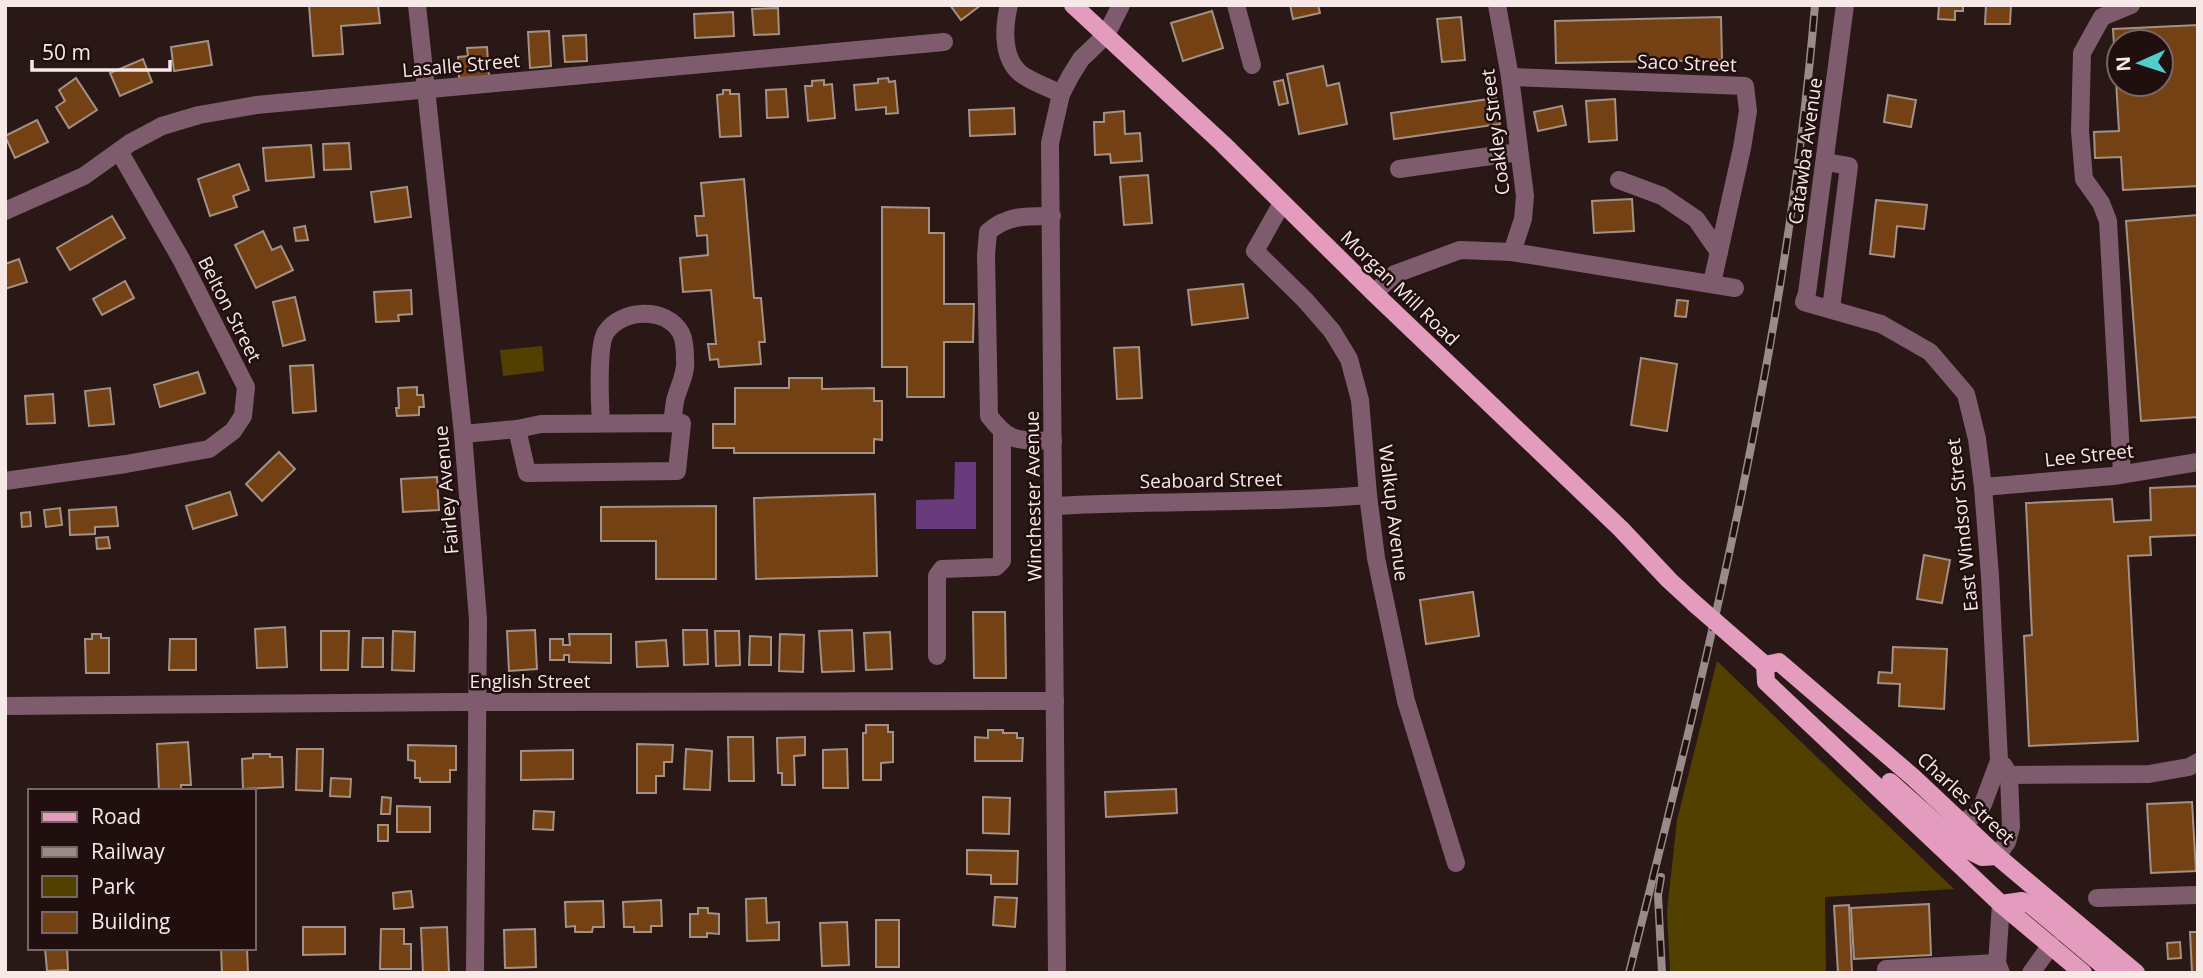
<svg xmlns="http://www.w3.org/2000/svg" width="2203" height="978" viewBox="0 0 2203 978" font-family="'Open Sans',sans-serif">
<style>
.green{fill:#514000}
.water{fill:#683b7c}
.building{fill:#744114;stroke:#a39184;stroke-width:2;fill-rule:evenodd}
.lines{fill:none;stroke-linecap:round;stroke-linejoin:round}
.minor{stroke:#7f5c6d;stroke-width:18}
.major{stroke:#e39bbe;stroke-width:18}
.rail-casing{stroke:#9a8b8a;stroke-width:8}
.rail{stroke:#200f0e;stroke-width:5;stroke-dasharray:16;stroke-linecap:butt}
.major-bridge{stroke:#e39bbe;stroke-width:18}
.labels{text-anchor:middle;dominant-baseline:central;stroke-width:5;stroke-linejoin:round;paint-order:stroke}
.street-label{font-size:19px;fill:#f6e9e8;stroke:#200f0e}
</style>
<rect width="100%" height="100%" fill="#2a1817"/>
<!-- green -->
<g class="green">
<path d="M542,346L544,371L503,376L500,350Z"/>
<path d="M1717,661L1954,889L1825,897L1826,973H1670L1667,911L1677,820Z"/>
</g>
<!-- water -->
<path class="water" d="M955,462H976V529H916V500L954,499Z"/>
<!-- building -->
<g class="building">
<path d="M309,5H378L380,23L341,26L343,54L313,56Z"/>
<path d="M950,5H981L961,20Z"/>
<path d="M1290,5H1318L1320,13L1293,19Z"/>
<path d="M1939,5H1963V11H1955V20L1938,19Z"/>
<path d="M1986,5H2011L2010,24H1985Z"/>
<path d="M778,8L779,34L754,35L752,9Z"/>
<path d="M1212,11L1223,48L1183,61L1171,23Z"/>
<path d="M733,12L734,36L695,38L694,14Z"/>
<path d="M1461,17L1465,60L1442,62L1437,19Z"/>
<path d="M1721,17L1722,60L1556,63L1555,21Z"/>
<path d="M2198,25V186L2123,190L2121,157L2095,158L2094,132L2119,131L2113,29ZM2119,42H2161V84H2119Z"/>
<path d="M549,31L551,66L530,68L528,32Z"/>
<path d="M586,35L587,61L565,62L563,36Z"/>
<path d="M208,41L212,65L174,71L171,47Z"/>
<path d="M487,47L489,77L459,78L458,57L468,56L467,48Z"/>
<path d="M143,59L152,82L120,96L110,73Z"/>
<path d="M1323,66L1327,86L1339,83L1347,124L1299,134L1287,74Z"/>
<path d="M76,78L97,110L69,128L56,107L65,101L59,90Z"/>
<path d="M888,78L889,82L895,81L898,113L886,114V107L856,110L854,85L878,83V79Z"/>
<path d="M824,80V85L832,84L835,118L808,121L805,86H812V81Z"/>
<path d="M1283,80L1288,103L1279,105L1274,82Z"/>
<path d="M786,89L788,117L767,118L766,90Z"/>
<path d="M723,90H730V94H739L741,136L720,137L717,95L723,94Z"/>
<path d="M1888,95L1916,100L1911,127L1884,122Z"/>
<path d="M1496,98L1500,124L1394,139L1391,113Z"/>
<path d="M1615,99L1617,140L1589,142L1586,101Z"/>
<path d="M1562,106L1566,125L1538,131L1534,112Z"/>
<path d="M1014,108L1015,134L970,136L969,110Z"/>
<path d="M1124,111L1125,134L1140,133L1142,161L1111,163L1110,154L1095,155L1094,122H1104V113Z"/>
<path d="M37,120L48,142L15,158L5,136Z"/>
<path d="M349,143L351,169L324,170L323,144Z"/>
<path d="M311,145L314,177L266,181L263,148Z"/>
<path d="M239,164L249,190L233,196L237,207L210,216L198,179Z"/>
<path d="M1148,175L1152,223L1124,225L1120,177Z"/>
<path d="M744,179L754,298H761L765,342H759L761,364L719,367L718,359L710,360L708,344H716L711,290L683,292L680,258L708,255L707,235L697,236L695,216H704L701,183Z"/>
<path d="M407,187L411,217L375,222L371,192Z"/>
<path d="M1632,199L1634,231L1594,233L1592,201Z"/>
<path d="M1876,200L1927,205L1924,229L1897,226L1894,257L1870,254Z"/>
<path d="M882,207L929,208V233H944V304H974L973,342H944V397H907V367H882Z"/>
<path d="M2198,215V417L2141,421L2126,221Z"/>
<path d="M112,216L125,238L70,270L57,248Z"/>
<path d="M305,226L308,240L296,241L294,228Z"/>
<path d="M263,231L272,250L281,246L293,270L256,288L235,245Z"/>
<path d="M19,259L27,282L5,289V264Z"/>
<path d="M125,281L134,298L102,315L93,299Z"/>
<path d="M1243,284L1248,318L1192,325L1188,290Z"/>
<path d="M411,290L412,314L398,315L399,321L376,322L374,292Z"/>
<path d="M295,297L305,340L283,346L273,302Z"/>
<path d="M1677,300L1688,301L1686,317L1675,316Z"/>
<path d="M1139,347L1142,398L1117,399L1114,348Z"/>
<path d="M1641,358L1677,364L1667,431L1631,425Z"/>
<path d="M313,365L316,411L293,413L290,366Z"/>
<path d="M198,372L205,393L160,407L154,385Z"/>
<path d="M789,378H822V389L874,388V401H882V440L874,439V453H734V448H713V424H735V388H789Z"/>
<path d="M417,387V395H423L424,407H419V415L397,416L396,408H399L398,388Z"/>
<path d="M110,388L114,424L89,426L85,391Z"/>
<path d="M53,394L55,423L27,424L25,396Z"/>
<path d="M279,452L295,469L262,501L246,484Z"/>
<path d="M437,477L439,510L403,512L401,479Z"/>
<path d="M2198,486V535L2150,537L2151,555L2128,556L2138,741L2029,746L2024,636L2032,635L2026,503L2112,499L2114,522L2151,520L2150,488Z"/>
<path d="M230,492L237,515L193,529L186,506Z"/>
<path d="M875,494L877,576L756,579L754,498Z"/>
<path d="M716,506V579H656V541H601V507Z"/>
<path d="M116,507L118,526L95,527V534L70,535L69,510Z"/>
<path d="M60,508L62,525L46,527L44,510Z"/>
<path d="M30,512L31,526L22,527L21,513Z"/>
<path d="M108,537L110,548L97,549L96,538Z"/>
<path d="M1924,555L1950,560L1942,603L1917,599Z"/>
<path d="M1473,592L1479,636L1426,644L1420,600Z"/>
<path d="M973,612H1005L1006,678H974Z"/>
<path d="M285,627L287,667L257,668L255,629Z"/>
<path d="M535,630L537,669L509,671L507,631Z"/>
<path d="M683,630H707L708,664L684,665Z"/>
<path d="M852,630L854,671L822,672L819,631Z"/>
<path d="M321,631H349L348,670H321Z"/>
<path d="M393,631L415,632L414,671L392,670Z"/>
<path d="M715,631H739L740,665L716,666Z"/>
<path d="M890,632L892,669L866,670L864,633Z"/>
<path d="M92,634H101V638H109V673H86L85,639H92Z"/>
<path d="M569,634H611V663L569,662V655H564V660H550V639H563V645H570Z"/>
<path d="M780,634L804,635L803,672L779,671Z"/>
<path d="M750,636L771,637V665H749Z"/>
<path d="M363,638H383V667H362Z"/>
<path d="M170,639H196V670H169Z"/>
<path d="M666,640L668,666L637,667L636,642Z"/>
<path d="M1893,647L1947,649L1944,709L1899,706L1900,684L1878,683L1879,672L1892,673Z"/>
<path d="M866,725H888V732H893V762L881,763V780H863V733H866Z"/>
<path d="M988,730H1003V733H1017V738H1023L1022,761H975V737L988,738Z"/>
<path d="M728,737H753L754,781H729Z"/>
<path d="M805,737V755L794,756L795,785H782V773H778L777,738Z"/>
<path d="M188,742L191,785H181V791H159L157,744Z"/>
<path d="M637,744L673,745L672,762H664V776H656V793H637Z"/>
<path d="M408,745L456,746V770H450V782H420V778H415V761L408,760Z"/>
<path d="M297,749H323L322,791L296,790Z"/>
<path d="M686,749L712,751L710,790L684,789Z"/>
<path d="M847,749L848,788H823V750Z"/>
<path d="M573,750V779L521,780V751Z"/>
<path d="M253,754H270V757H282L283,787L243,789L242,759L253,758Z"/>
<path d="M331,778L351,779L350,797L330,796Z"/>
<path d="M1176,789L1177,813L1106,817L1105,792Z"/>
<path d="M382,797L391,798L390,814H381Z"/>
<path d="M983,797L1010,798L1009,834L983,833Z"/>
<path d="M2192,802L2196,871L2151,873L2147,804Z"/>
<path d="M397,806L430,807V832H397Z"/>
<path d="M534,811L554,812L553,830L533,829Z"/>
<rect x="378" y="825" width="10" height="16"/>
<path d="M967,850L1018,851L1017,884H991V875L967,874Z"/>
<path d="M411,891L413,907L394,909L393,893Z"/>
<path d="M995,897L1017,898L1015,927L993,925Z"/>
<path d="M766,898L767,923L779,922V940L747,941L746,899Z"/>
<path d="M661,900L662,926H651V932H634V927H624L623,902Z"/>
<path d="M603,901L604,927H593L592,932H575V926L566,927L565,902Z"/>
<path d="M1929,904L1931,955L1854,959L1851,908Z"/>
<path d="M1849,905L1852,973H1838L1834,906Z"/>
<path d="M698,908H708V913L719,914V934L707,933V937H690V914H698Z"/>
<rect x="876" y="920" width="23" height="47"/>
<path d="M847,922L849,965L822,966L820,923Z"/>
<path d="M303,927H345V954L303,955Z"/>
<path d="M447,927L449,973H423L421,928Z"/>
<path d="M381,929H404V944H411V969H380Z"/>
<path d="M535,929L536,967L505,968L504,930Z"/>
<path d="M2190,932H2198V973H2192Z"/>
<path d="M2180,942L2181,958L2168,959L2167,943Z"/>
<path d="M45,948H67L68,970L47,971Z"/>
<path d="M221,948H247L248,973H222Z"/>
</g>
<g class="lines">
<!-- minor -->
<g class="minor">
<path d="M417,5L463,434L478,619L475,973"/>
<path d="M1009,5C1004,25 1002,54 1017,70C1024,79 1050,88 1061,94"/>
<path d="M1236,5L1252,65"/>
<path d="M1497,5L1510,77L1525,196L1523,219L1512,252"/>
<path d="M1845,5L1807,293L1804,302L1881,324L1930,352L1966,394L1977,439L1983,487L1990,576L1999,761L1983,804L1977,813L1962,823"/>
<path d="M1510,77L1745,86L1748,111L1742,148L1712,283"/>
<path d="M1826,162L1849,166L1831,309"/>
<path d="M1399,169L1519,152"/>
<path d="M1619,180L1662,196L1696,219L1719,252"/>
<path d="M1282,203L1255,251L1305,300L1332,331L1349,359L1360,400L1368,495L1376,558L1406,701L1456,863"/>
<path d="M5,211L84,176L130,143L162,126L199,115L256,105L944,42"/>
<path d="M1052,216C1027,216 1007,215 988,232L986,255L989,416C1011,445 1019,439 1053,441"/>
<path d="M1374,293L1395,274L1460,250L1512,252L1735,288"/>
<path d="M601,423C600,406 597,345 606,332C622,309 666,306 681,333C684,339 685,352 685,359C687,373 678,388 675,401C674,408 673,416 672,423"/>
<path d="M463,434L517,429L541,424L682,423L677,471L527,473L517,429"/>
<path d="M2122,474L2108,221L2101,203L2084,179L2080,131L2082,53L2102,17L2131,5"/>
<path d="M5,481L126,464L209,449L233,431L243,416L246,387L181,259L119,151"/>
<path d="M1983,487L2113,476L2198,462"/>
<path d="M1054,506C1158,500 1263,504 1368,495"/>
<path d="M937,656V576L942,569L996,567L1002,561V434"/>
<path d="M5,706L459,702L1055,701"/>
<path d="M2009,775L2149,774L2189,767L2198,762"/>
<path d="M1997,856L2007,842L2011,827L2009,775L2004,766"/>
<path d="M2097,898L2198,895"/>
<path d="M1886,969L1997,963"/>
<path d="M1057,973L1050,143L1061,94L1071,75L1081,59L1106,35L1121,5"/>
<path d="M2001,973L1997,963L2001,904"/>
<path d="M2031,973L2051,945"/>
</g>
<!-- major -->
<g class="major">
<path d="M1073,5L1223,144L1374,293L1621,529L1669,580L1695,604"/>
<path d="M1890,782L1964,848L1982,857L1997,856"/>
<path d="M2001,904L2022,901L2031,905L2112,973"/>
<path d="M2083,973L2001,904L1766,682L1765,665L1779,662L1914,778L1997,856L2136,973"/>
</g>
<defs>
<g id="rail">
<path d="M1661,877L1658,895L1662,973"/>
<path d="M1629,973C1709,656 1788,332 1815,5"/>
</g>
</defs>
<!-- rail casing -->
<use href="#rail" class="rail-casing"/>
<!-- rail -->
<use href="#rail" class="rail"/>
<!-- major-bridge -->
<path class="major-bridge" d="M1695,604L1765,665"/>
</g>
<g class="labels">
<!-- street labels -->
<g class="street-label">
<text transform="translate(1687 63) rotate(2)">Saco Street</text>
<text transform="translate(461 65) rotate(-5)">Lasalle Street</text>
<text transform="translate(1495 132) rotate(-97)">Coakley Street</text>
<text transform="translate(1805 151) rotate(-82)">Catawba Avenue</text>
<text transform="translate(1400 288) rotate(44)">Morgan Mill Road</text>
<text transform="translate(230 309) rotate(63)">Belton Street</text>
<text transform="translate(2089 455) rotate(-6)">Lee Street</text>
<text transform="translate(1211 480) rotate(-1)">Seaboard Street</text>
<text transform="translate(446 490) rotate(-95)">Fairley Avenue</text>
<text transform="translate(1033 496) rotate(-91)">Winchester Avenue</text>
<text transform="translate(1394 513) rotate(83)">Walkup Avenue</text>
<text transform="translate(1962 525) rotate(-96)">East Windsor Street</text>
<text x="530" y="681">English Street</text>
<text transform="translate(1966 798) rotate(43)">Charles Street</text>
</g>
</g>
<!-- border -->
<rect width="2203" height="978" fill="none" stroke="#f6e9e8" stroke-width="14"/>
<!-- legend -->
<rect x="28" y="789" width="228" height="161" fill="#200f0e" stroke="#766665" stroke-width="2"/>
<rect x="42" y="812" width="35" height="10" fill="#e39bbe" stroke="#766665" stroke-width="2"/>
<text x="91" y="824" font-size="21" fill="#f6e9e8">Road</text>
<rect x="42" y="847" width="35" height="10" fill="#9a8b8a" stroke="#766665" stroke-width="2"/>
<text x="91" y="859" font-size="21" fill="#f6e9e8">Railway</text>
<rect x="42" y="876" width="35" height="21" fill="#514000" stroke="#766665" stroke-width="2"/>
<text x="91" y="894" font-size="21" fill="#f6e9e8">Park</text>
<rect x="42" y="912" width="35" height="21" fill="#744114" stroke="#766665" stroke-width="2"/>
<text x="91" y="929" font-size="21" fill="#f6e9e8">Building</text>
<!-- north arrow -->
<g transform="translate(2140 63) rotate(267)"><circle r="33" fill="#200f0e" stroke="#766665" stroke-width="2"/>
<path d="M0-5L12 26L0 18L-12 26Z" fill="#52cdcd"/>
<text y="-10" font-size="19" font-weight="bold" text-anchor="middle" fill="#f6e9e8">N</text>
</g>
<!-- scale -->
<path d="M32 60v10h138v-10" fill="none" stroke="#f6e9e8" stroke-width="3.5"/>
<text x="42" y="60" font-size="21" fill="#f6e9e8" stroke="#200f0e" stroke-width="5" paint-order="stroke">50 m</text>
</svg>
